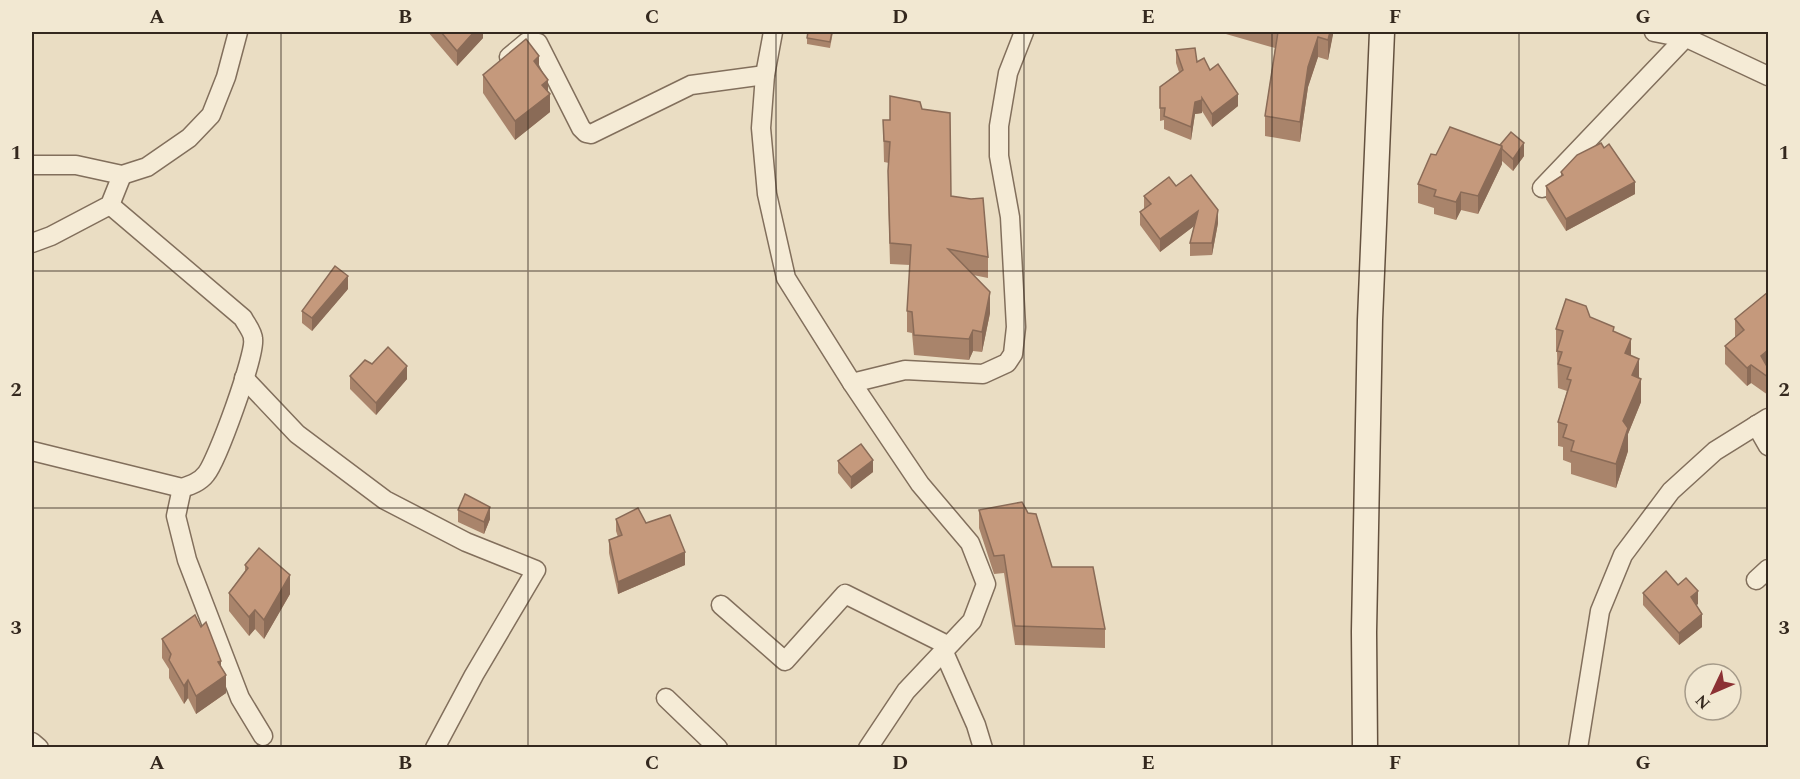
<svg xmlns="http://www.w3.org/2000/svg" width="1800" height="779" viewBox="0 0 1800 779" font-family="Spectral,serif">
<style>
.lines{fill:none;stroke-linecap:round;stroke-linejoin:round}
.street-casing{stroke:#826f5c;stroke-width:21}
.secondary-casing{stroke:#64513f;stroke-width:27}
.street{stroke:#f5ebd6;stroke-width:18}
.secondary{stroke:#f5ebd6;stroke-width:24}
.wall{fill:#a9846b}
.shaded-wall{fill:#8a6b57}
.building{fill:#c5997c;stroke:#8a6b57;stroke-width:1.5}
.grid{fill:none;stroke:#34281e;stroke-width:1.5;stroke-opacity:0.55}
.neatline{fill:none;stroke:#34281e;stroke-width:2}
.grid-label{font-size:20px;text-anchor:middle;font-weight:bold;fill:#34281e}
</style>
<rect width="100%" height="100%" fill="#eaddc3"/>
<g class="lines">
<defs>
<g id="street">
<path d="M773,32L765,75L761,128L767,194L786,278L852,383L920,484L970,543L986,584L972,621L906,691L868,748"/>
<path d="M1654,32L1689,39L1768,76"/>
<path d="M509,57L527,42L538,43L581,128L586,133L591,134L691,85L765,75"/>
<path d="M32,165H76L122,175L147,167L189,138L211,115L226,77L238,32"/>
<path d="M1542,188L1685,38"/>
<path d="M32,243L51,236L110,205L122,175"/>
<path d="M244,378L297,434L385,500L466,542L536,570L474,675L435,748"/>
<path d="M852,383L905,370L983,374L1007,363L1013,354L1016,327L1010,217L999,156V126L1008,73L1024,32"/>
<path d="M1756,425L1768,446"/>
<path d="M32,451L182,488C191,485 200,482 206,474C217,461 256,354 253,339C253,332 246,324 243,318L110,205"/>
<path d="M182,488L176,516L187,560L240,698L263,736"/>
<path d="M1756,580L1768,569"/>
<path d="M721,605L785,661L845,594L947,645"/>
<path d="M943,650L976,725L983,748"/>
<path d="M666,698L718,748"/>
<path d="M32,742L39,748"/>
<path d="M1578,748L1600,611L1623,555L1671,491L1715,451L1768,418"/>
</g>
<path id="secondary" d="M1365,748L1364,632L1370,320L1382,32"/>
</defs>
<!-- street casing -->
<use href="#street" class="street-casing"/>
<!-- secondary casing -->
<use href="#secondary" class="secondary-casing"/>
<!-- street -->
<use href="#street" class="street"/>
<!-- secondary -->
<use href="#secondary" class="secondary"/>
</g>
<!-- wall -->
<g class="wall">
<path d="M428,32H483V38L457,66Z"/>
<path d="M833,32L830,48L807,44V38Z"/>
<path d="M1219,32H1333L1328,60L1318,57L1308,87L1300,142L1265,136V116L1275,48Z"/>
<path d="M1176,50L1210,70L1238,106L1212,127L1202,111V113L1195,114L1191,140L1164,129V120L1160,121V87L1179,72L1176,63Z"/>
<path d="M539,69L548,92L550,112L515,140L483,93V75Z"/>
<path d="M922,109L951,196L988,257V278L973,275L990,313L982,352L973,351L969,360L914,355L912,333L907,332V311L910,265L890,264L888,192L889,163L884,162L883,120H890Z"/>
<path d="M1450,127L1524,156L1513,171L1502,161V164L1478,214L1461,210L1456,220L1434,214V208L1418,203V184L1436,155Z"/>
<path d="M1561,172L1635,194L1566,231L1546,199V186L1561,176Z"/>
<path d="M1176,186L1218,223L1212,255L1190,256V243L1194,226L1160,252L1140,225V212L1144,209V196Z"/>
<path d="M348,289L312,331L302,323V311Z"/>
<path d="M1768,292V395L1751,383L1747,386L1725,364V346L1735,337V319Z"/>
<path d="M1556,329L1614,332L1631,355L1639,378L1641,402L1628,434V451L1616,488L1571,474V463L1563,460V447L1558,446V422L1567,391L1558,388L1557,352H1556Z"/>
<path d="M372,364L407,379L376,415L350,389V376Z"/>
<path d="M838,461L873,472L851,489L838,473Z"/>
<path d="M458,510L490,519L484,534L458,522Z"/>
<path d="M979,510L1052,567L1105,629V648L1015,645L1004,573L994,574L979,528Z"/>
<path d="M616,519L646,523L685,565L618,594L609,553V540L618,537L616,531Z"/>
<path d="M245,565L290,594L264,639L255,629L249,636L229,611V593L245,571Z"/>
<path d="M1678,585L1698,604L1696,605L1702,627L1679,645L1643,605V593Z"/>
<path d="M162,639L221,667L226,693L196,714L188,698L184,704L169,678V669L162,658Z"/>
</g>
<!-- shaded-wall -->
<g class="shaded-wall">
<path d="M474,32H483V38L457,66V51Z"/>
<path d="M1330,32H1333V35L1328,60V40Z"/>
<path d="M1318,37V57L1308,87L1300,142V122L1308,67Z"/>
<path d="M539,56V74L534,61Z"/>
<path d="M548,80V95L550,94V112L515,140V121L542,85Z"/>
<path d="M1238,94V106L1212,127V114Z"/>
<path d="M1202,100V113L1195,114L1191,140V127L1195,102Z"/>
<path d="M1524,143V156L1513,171V159Z"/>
<path d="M1502,146V164L1478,214V196Z"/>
<path d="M1635,182V194L1566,231V219Z"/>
<path d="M1461,192V210L1456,220V202Z"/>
<path d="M1218,210V223L1212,255V243Z"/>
<path d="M1198,211V223L1160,252V239Z"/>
<path d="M348,276V289L312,331V318Z"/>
<path d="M990,292V313L982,352V332Z"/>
<path d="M973,330V351L969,360V339Z"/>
<path d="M1631,339V363L1625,353Z"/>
<path d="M1768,350V368L1761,356Z"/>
<path d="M1639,359V383L1632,375Z"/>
<path d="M1751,365V383L1747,386V368Z"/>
<path d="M407,366V379L376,415V403Z"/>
<path d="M1641,379V402L1628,434V451L1616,488V464L1623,421Z"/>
<path d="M873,460V472L851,489V477Z"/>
<path d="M490,507V519L484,534V522Z"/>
<path d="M685,552V565L618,594V582Z"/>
<path d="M290,575V594L264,639V620Z"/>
<path d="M1698,591V604L1691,610V597Z"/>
<path d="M255,610V629L249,636V617Z"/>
<path d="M1702,614V627L1679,645V633Z"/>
<path d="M221,661V679L226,675V693L196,714V696L218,662Z"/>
<path d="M188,680V698L184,704V686Z"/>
</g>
<!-- building -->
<g class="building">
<path d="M441,32H474L457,51Z"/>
<path d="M808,32H832L830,42L807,38Z"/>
<path d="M1278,32H1330L1328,40L1318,37L1308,67L1300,122L1265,116Z"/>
<path d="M526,39L539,56L534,61L548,80L542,85L550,94L515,121L483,75Z"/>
<path d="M1195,48L1197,62L1204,58L1210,70L1218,64L1238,94L1212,114L1202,98V100L1195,102L1191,127L1164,116L1165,108H1160V87L1183,70L1176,50Z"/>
<path d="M890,96L920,102L922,109L950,113L951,196L971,199L983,198L988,257L948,249L990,292L982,332L973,330L969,339L914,335L912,312L907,311L911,245L890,243L888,171L890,142L884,141L883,120H890Z"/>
<path d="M1450,127L1502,146L1478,196L1461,192L1456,202L1434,196L1436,190L1418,184L1431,154L1436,155Z"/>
<path d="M1511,132L1524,143L1513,159L1502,149V146L1500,145Z"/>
<path d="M1601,143L1604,148L1609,144L1635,182L1566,219L1546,186L1563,175L1561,172L1577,155Z"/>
<path d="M1191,175L1218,210L1212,243H1190L1198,211L1160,239L1140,212L1151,204L1144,196L1169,177L1176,186Z"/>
<path d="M335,266L348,276L312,318L302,311Z"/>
<path d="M1768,292V350L1761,356L1768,368V377L1751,365L1747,368L1725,346L1744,330L1735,319Z"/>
<path d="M1566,299L1586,306L1590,317L1614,327L1613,331L1631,339L1625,353L1639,359L1632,375L1641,379L1623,421L1628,428L1616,464L1571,451L1574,441L1563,437L1567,425L1558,422L1571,380L1567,379L1571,368L1558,364L1562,352L1557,351L1563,331L1556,329Z"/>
<path d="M388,347L407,366L376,403L350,376L365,360L372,364Z"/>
<path d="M861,444L873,460L851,477L838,461Z"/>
<path d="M465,494L490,507L484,522L458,510Z"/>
<path d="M1022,502L1028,513L1036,514L1052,567H1093L1105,629L1015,626L1004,555L994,556L979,510Z"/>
<path d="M638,508L646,523L670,515L685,552L618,582L609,540L622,535L616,519Z"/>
<path d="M259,548L290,575L264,620L255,610L249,617L229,593L248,568L245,565Z"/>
<path d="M1666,571L1678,585L1686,578L1698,591L1691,597L1702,614L1679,633L1643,593Z"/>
<path d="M195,615L201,627L206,622L221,661L218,662L226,675L196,696L188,680L184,686L169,660L171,654L162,639Z"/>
</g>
<!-- grid -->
<path class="grid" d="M281,32V748M528,32V748M776,32V748M1024,32V748M1272,32V748M1519,32V748M32,271H1768M32,508H1768"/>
<!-- border -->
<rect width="1800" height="779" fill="none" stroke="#f2e8d2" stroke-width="66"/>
<!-- north arrow -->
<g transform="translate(1713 692) rotate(226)"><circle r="28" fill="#f2e8d2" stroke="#a69b8a" stroke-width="1.5"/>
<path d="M0-4.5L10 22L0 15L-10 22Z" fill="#8c3134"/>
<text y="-9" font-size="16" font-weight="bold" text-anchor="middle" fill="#34281e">N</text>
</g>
<rect x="33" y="33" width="1734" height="713" class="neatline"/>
<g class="grid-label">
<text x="157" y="23">A</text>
<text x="405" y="23">B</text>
<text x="652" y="23">C</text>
<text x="900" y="23">D</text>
<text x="1148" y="23">E</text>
<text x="1395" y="23">F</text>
<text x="1643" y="23">G</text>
<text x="16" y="159">1</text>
<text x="1784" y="159">1</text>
<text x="16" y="396">2</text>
<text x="1784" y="396">2</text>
<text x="16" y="634">3</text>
<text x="1784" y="634">3</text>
<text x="157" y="769">A</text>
<text x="405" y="769">B</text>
<text x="652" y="769">C</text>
<text x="900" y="769">D</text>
<text x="1148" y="769">E</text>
<text x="1395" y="769">F</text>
<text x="1643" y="769">G</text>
</g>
</svg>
